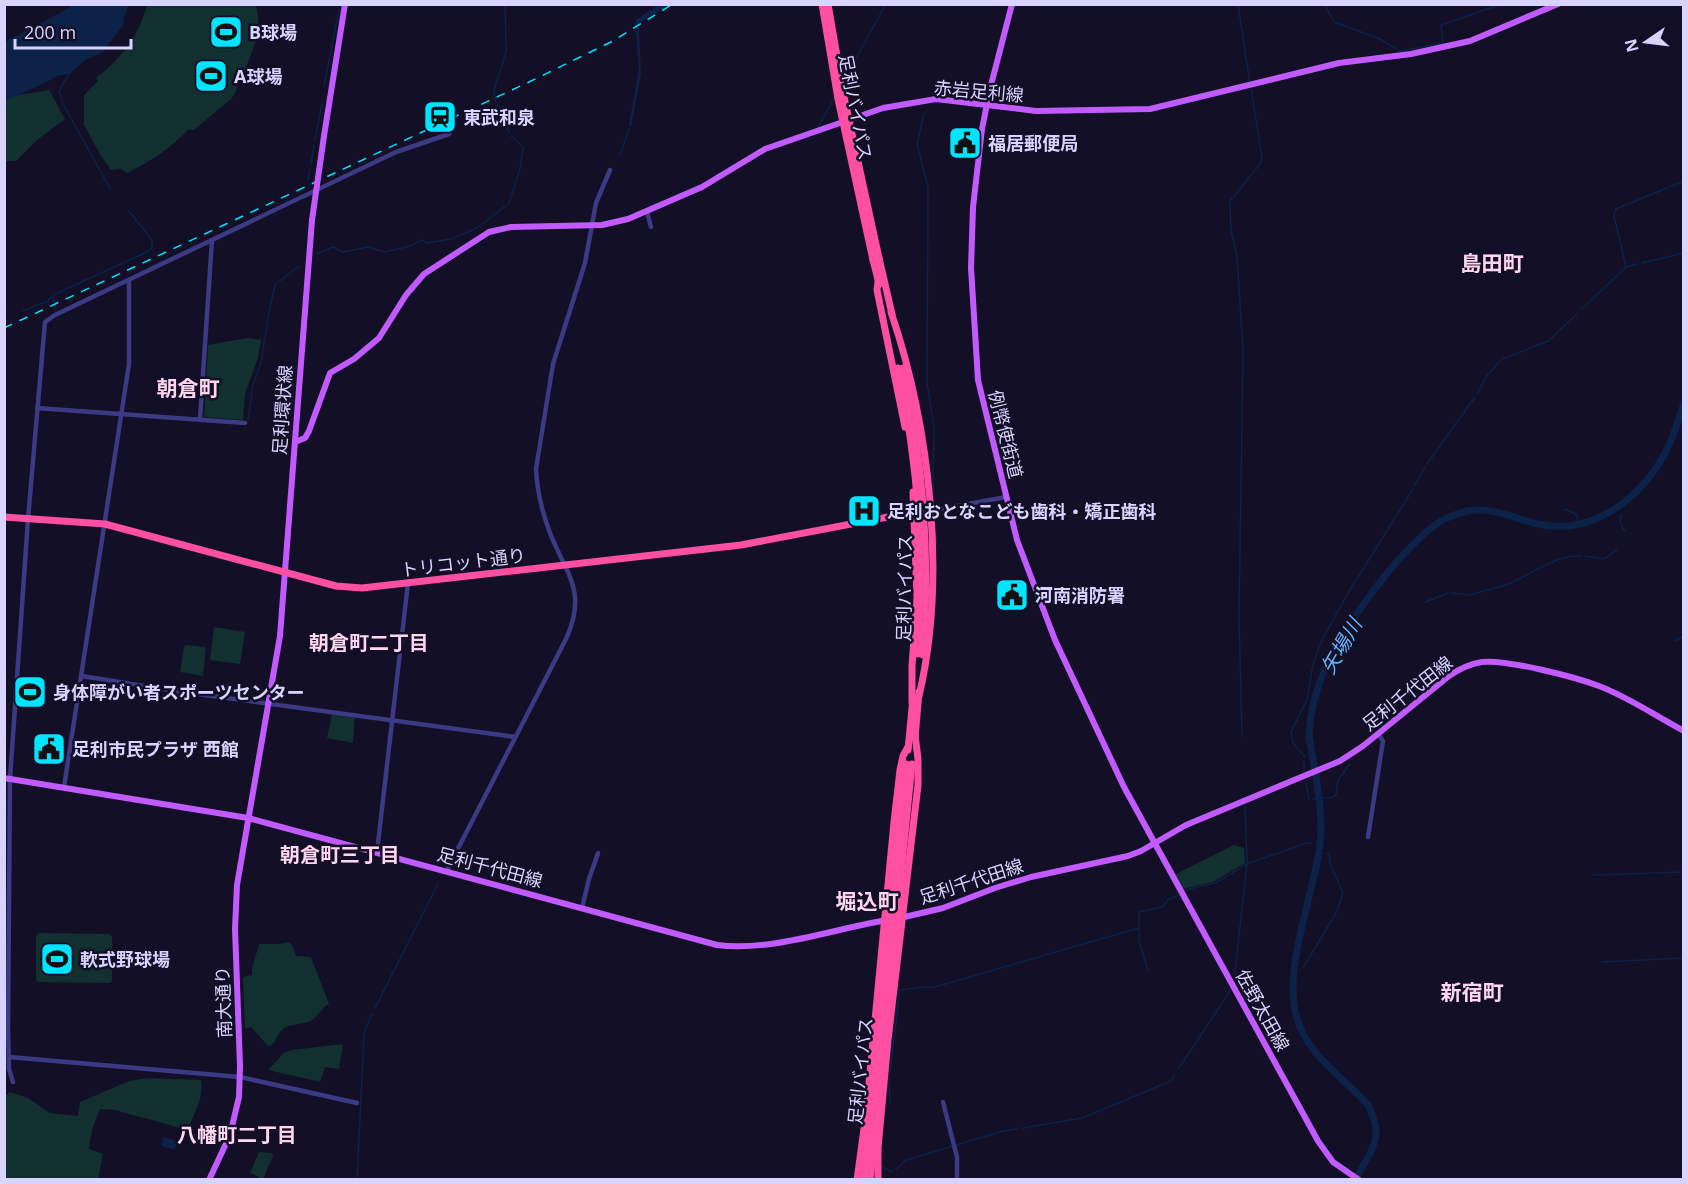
<svg xmlns="http://www.w3.org/2000/svg" width="1688" height="1184" viewBox="0 0 1688 1184" font-family="'Open Sans','Noto Sans JP',sans-serif">
<style>
.green{fill:#12302f}
.water{fill:#0c2248}
.pier{fill:#130f26}
.lines{fill:none;stroke-linecap:round;stroke-linejoin:round}
.stream{stroke:#0c2248;stroke-width:1.5}
.river{stroke:#0c2248;stroke-width:7}
.minor{stroke:#3d3a85;stroke-width:4.5}
.major{stroke:#c25bff;stroke-width:6}
.highway{stroke:#ff4fa3;stroke-width:7}
.rail{stroke:#00e5ff;stroke-width:1.5;stroke-dasharray:9 8;stroke-linecap:butt}
.major-bridge{stroke:#c25bff;stroke-width:6}
.highway-bridge{stroke:#ff4fa3;stroke-width:7}
.labels{text-anchor:middle;dominant-baseline:central;stroke-width:5;stroke-linejoin:round;paint-order:stroke}
.poi-label{font-size:18px;font-weight:bold;fill:#d9d4ff;stroke:#130f26;text-anchor:start}
.street-label{font-size:18px;fill:#d9d4ff;stroke:#130f26}
.neighbourhood-label{font-size:20px;font-weight:bold;fill:#ffd6f0;stroke:#130f26}
.water-label{font-size:20px;font-style:italic;fill:#62b6ff;stroke:#130f26}
.quarter-label{font-size:21px;font-weight:bold;fill:#ffd6f0;stroke:#130f26}
</style>
<rect width="100%" height="100%" fill="#130f26"/>
<!-- green -->
<g class="green">
<path d="M255,4C267,29 244,69 235,93L231,99L194,130H188C170,149 150,162 127,173L121,169L111,170L101,156L84,125V95L98,81L96,78C122,58 138,37 147,5Z"/>
<path d="M49,90L65,119L37,140L16,161H5V101L13,96Z"/>
<path d="M247,338L261,340L258,358L245,394L243,420L204,417L208,345Z"/>
<path d="M214,627L245,632L240,664L210,660Z"/>
<path d="M186,645L206,647L203,676L180,672L184,647Z"/>
<path d="M332,714L355,717L353,743L327,738Z"/>
<path d="M1234,845L1244,848L1245,863L1213,882L1183,889L1174,875Z"/>
<path d="M38,933L110,934L112,937V981L110,983L38,982L36,980V935Z"/>
<path d="M288,942L292,945L296,956L311,957L329,1004C322,1007 319,1016 312,1020C302,1026 288,1022 280,1032C275,1038 277,1044 268,1046L251,1027L245,1029L243,977L252,975V969L259,944H280Z"/>
<path d="M343,1044L339,1069L325,1067L320,1082L268,1070L285,1052L292,1050Z"/>
<path d="M148,1078L201,1080C205,1095 193,1116 188,1130L115,1110L100,1109L92,1130L89,1149L103,1154L98,1179H5V1096L10,1092L28,1098L50,1113L78,1116L80,1102L129,1081Z"/>
<path d="M259,1152L272,1153L273,1156L263,1179L250,1173Z"/>
</g>
<!-- water -->
<g class="water">
<path d="M74,5H129L123,21L125,23L103,52L85,60L70,74L59,75L45,83L5,101V42Z"/>
<path d="M658,5H670L641,22L639,27L641,75L631,127L629,126L639,67L635,25L637,19Z"/>
<path d="M163,1137L177,1141L175,1150L161,1146Z"/>
</g>
<!-- pier -->
<path class="pier" d="M129,4L132,5L127,25L105,54L98,58L108,49L124,23L123,21Z"/>
<g class="lines">
<!-- stream -->
<g class="stream">
<path d="M505,4L506,52L494,90L496,103L502,109L501,120L506,126L509,133"/>
<path d="M1238,4L1250,84"/>
<path d="M1324,4L1334,22L1380,39L1400,51L1443,43L1441,25L1502,4"/>
<path d="M70,72L59,91L63,104L111,190"/>
<path d="M844,80L886,4"/>
<path d="M324,86L339,9"/>
<path d="M924,113L917,144L928,187L927,382L934,428L933,494"/>
<path d="M818,127L835,97"/>
<path d="M315,140L322,103"/>
<path d="M620,155L629,129"/>
<path d="M311,164L314,145"/>
<path d="M308,179L310,169"/>
<path d="M317,254L333,247L343,252L368,247L385,252L410,246L423,240L426,243L451,239L477,228L509,203L520,169L523,147L511,136"/>
<path d="M1642,263L1684,253"/>
<path d="M1626,267L1614,216L1616,209L1684,181"/>
<path d="M4,310L6,309"/>
<path d="M1581,310L1626,267L1637,264"/>
<path d="M23,311L48,301L51,297"/>
<path d="M56,311L53,295L147,252L152,248V240L128,210"/>
<path d="M1503,359L1548,341L1577,314"/>
<path d="M1477,394L1486,377L1500,361"/>
<path d="M248,420L253,385L261,363L269,312L275,285L299,266"/>
<path d="M1427,464L1475,397"/>
<path d="M1415,485L1425,467"/>
<path d="M1617,507L1619,510"/>
<path d="M1564,509L1576,514L1579,524"/>
<path d="M1622,515L1620,517L1621,526L1625,531"/>
<path d="M1585,556L1604,559L1617,550"/>
<path d="M1486,590C1492,589 1499,587 1505,585C1531,576 1552,555 1582,556"/>
<path d="M1451,593L1469,595L1484,591"/>
<path d="M1425,602L1448,593"/>
<path d="M1674,641L1684,636"/>
<path d="M1242,737L1239,616L1243,351L1237,256L1231,230L1230,201L1260,164L1262,158L1251,88"/>
<path d="M1305,757L1293,743L1291,732L1307,700L1313,664L1322,640L1348,593L1413,489"/>
<path d="M1304,772V761"/>
<path d="M1306,783L1309,800"/>
<path d="M1326,798L1334,797L1336,794L1338,780L1350,764"/>
<path d="M1313,799L1323,798"/>
<path d="M1316,843H1320"/>
<path d="M1319,852L1322,853"/>
<path d="M1592,875L1684,872"/>
<path d="M1185,890L1215,883L1247,864L1307,843H1312"/>
<path d="M1602,962L1684,958"/>
<path d="M1303,968L1336,913L1343,893L1330,863L1329,853H1327"/>
<path d="M1148,971L1139,940V912L1162,907L1168,900L1178,895"/>
<path d="M1234,980L1247,864L1245,806"/>
<path d="M375,1008L438,884"/>
<path d="M1179,1068L1230,991"/>
<path d="M890,1104L889,1082L900,990L922,987H935L1139,928"/>
<path d="M1023,1128L1082,1118L1171,1081L1175,1074"/>
<path d="M880,1166L892,1172"/>
<path d="M896,1169L906,1160L1003,1131L1017,1129"/>
<path d="M357,1180L364,1033L372,1014"/>
</g>
<!-- river -->
<path class="river" d="M1355,1180C1363,1165 1377,1147 1376,1130C1376,1122 1371,1113 1369,1106C1346,1080 1313,1059 1300,1027C1278,977 1314,898 1320,844C1324,807 1314,771 1309,735C1310,713 1316,689 1325,669C1344,626 1399,550 1438,523C1446,517 1457,514 1467,511C1491,506 1516,519 1538,524C1594,537 1645,495 1668,447C1675,433 1678,419 1684,404"/>
<!-- minor -->
<g class="minor">
<path d="M647,212L651,227"/>
<path d="M37,408L245,423"/>
<path d="M200,419L212,240"/>
<path d="M930,511L1006,497"/>
<path d="M82,676L175,691L515,737"/>
<path d="M64,787L129,364V280"/>
<path d="M1368,837L1383,741L1378,734"/>
<path d="M377,852L408,583"/>
<path d="M447,870L566,639C588,591 566,574 550,533C542,512 537,491 536,469L553,364L585,263L596,203L610,170"/>
<path d="M582,908L589,879L598,853"/>
<path d="M9,1057L240,1077L357,1103"/>
<path d="M13,1082L9,1069L8,1029L10,779L28,519L45,322L55,315L396,152L449,134"/>
<path d="M943,1102L957,1157V1180"/>
</g>
<!-- major -->
<g class="major">
<path d="M1012,4L990,89L982,129L973,207L971,268L978,380L1017,540L1055,640L1124,787L1318,1141L1333,1162L1359,1180"/>
<path d="M324,136L345,4"/>
<path d="M295,442L305,438L309,431L330,373L354,359L379,338L406,295L424,274L489,232L511,227L602,225L628,219L702,187L765,149L883,108L936,99L1036,111L1150,109L1339,63L1411,54L1470,41L1558,4"/>
<path d="M4,778L248,818L717,945C771,952 833,929 887,920"/>
<path d="M900,918L943,908L995,888L1031,877L1128,856L1141,851L1186,825L1340,761L1363,746L1449,676C1459,669 1470,664 1482,662C1506,659 1575,677 1599,686C1628,697 1656,716 1684,731"/>
<path d="M209,1180L230,1135L239,1097L240,1066L235,929L237,885L280,636L312,220"/>
</g>
<!-- highway -->
<g class="highway">
<path d="M879,258L892,314"/>
<path d="M873,260L879,284"/>
<path d="M878,282L877,290L905,427"/>
<path d="M891,312C930,427 947,577 919,696"/>
<path d="M4,517L105,524L336,586L362,588L741,545L914,512L930,511"/>
<path d="M912,702V666L917,597L913,492"/>
<path d="M915,738L919,692"/>
<path d="M908,750L913,698"/>
<path d="M857,1180L866,1114L894,822L900,770L903,756L908,747"/>
<path d="M878,1180V1148L888,1040L918,785V759L915,735"/>
</g>
<!-- rail -->
<path class="rail" d="M4,328L529,82L611,42L673,4"/>
<!-- major-bridge -->
<path class="major-bridge" d="M312,220L324,136"/>
<!-- highway-bridge -->
<g class="highway-bridge">
<path d="M822,4L838,99L873,260"/>
<path d="M828,4L844,97L879,258"/>
<path d="M898,368C918,465 925,555 918,654"/>
<path d="M903,368C924,463 930,558 923,655"/>
<path d="M864,1180L906,764"/>
<path d="M870,1180L912,764"/>
</g>
</g>
<!-- icons -->
<defs>
<symbol id="stadium-square" viewBox="-11 -11 22 22"><rect x="-9" y="-9" width="18" height="18" rx="4" fill="#00e5ff" stroke="#130f26"/><path d="M0-5a6.5 5 0 1 0 0 10a6.5 5 0 1 0 0-10ZM-3.5-1.8h7v3.6h-7Z" fill="#111"/></symbol>
<symbol id="station-square" viewBox="-11 -11 22 22"><rect x="-9" y="-9" width="18" height="18" rx="4" fill="#00e5ff" stroke="#130f26"/><path d="M-3-6H3Q5-6 5-4V2Q5 4 3 4L4.5 6H3L1.5 4h-3L-3 6H-4.5L-3 4Q-5 4-5 2V-4Q-5-6-3-6ZM-3.5-4v3h7v-3ZM-3.5 1v1.5H-2V1ZM2 1v1.5H3.5V1Z" fill="#111"/></symbol>
<symbol id="civic-square" viewBox="-11 -11 22 22"><rect x="-9" y="-9" width="18" height="18" rx="4" fill="#00e5ff" stroke="#130f26"/><path d="M-.6-6.5H3V-4.5H.6V-3L4-1V1h2V6H-6V1h2V-1L-.6-3ZM-1.2 2.5V6h2.4V2.5Z" fill="#111"/></symbol>
<symbol id="hospital-square" viewBox="-11 -11 22 22"><rect x="-9" y="-9" width="18" height="18" rx="4" fill="#00e5ff" stroke="#130f26"/><path d="M-5-5h3v3.5h4V-5h3V5h-3V1.5h-4V5h-3Z" fill="#111"/></symbol>
</defs>
<g fill-rule="evenodd">
<use href="#stadium-square" x="207" y="13" width="38" height="38"/>
<use href="#stadium-square" x="192" y="57" width="38" height="38"/>
<use href="#station-square" x="421" y="98" width="38" height="38"/>
<use href="#civic-square" x="946" y="124" width="38" height="38"/>
<use href="#hospital-square" x="845" y="492" width="38" height="38"/>
<use href="#civic-square" x="993" y="576" width="38" height="38"/>
<use href="#stadium-square" x="11" y="673" width="38" height="38"/>
<use href="#civic-square" x="30" y="730" width="38" height="38"/>
<use href="#stadium-square" x="38" y="940" width="38" height="38"/>
</g>
<g class="labels">
<!-- poi labels -->
<g class="poi-label">
<text x="249" y="32">B球場</text>
<text x="234" y="76">A球場</text>
<text x="463" y="117">東武和泉</text>
<text x="988" y="143">福居郵便局</text>
<text x="887" y="511">足利おとなこども歯科・矯正歯科</text>
<text x="1035" y="595">河南消防署</text>
<text x="53" y="692">身体障がい者スポーツセンター</text>
<text x="72" y="749">足利市民プラザ 西館</text>
<text x="80" y="959">軟式野球場</text>
</g>
<!-- street labels -->
<g class="street-label">
<text transform="translate(979 91) rotate(5)">赤岩足利線</text>
<text transform="translate(856 107) rotate(79)">足利バイパス</text>
<text transform="translate(282 410) rotate(-86)">足利環状線</text>
<text transform="translate(1006 434) rotate(76)">例幣使街道</text>
<text transform="translate(463 562) rotate(-7)">トリコット通り</text>
<text transform="translate(904 588) rotate(-89)">足利バイパス</text>
<text transform="translate(1407 693) rotate(-38)">足利千代田線</text>
<text transform="translate(490 867) rotate(15)">足利千代田線</text>
<text transform="translate(971 881) rotate(-18)">足利千代田線</text>
<text transform="translate(223 1002) rotate(-92)">南大通り</text>
<text transform="translate(1263 1010) rotate(61)">佐野太田線</text>
<text transform="translate(860 1071) rotate(-84)">足利バイパス</text>
</g>
<!-- neighbourhood labels -->
<g class="neighbourhood-label">
<text x="369" y="642">朝倉町二丁目</text>
<text x="340" y="854">朝倉町三丁目</text>
<text x="237" y="1134">八幡町二丁目</text>
</g>
<!-- water labels -->
<g class="water-label">
<text transform="translate(1341 646) rotate(-60)">矢場川</text>
</g>
<!-- quarter labels -->
<g class="quarter-label">
<text x="1492" y="263">島田町</text>
<text x="188" y="388">朝倉町</text>
<text x="867" y="901">堀込町</text>
<text x="1472" y="992">新宿町</text>
</g>
</g>
<!-- border -->
<rect width="1688" height="1184" fill="none" stroke="#d9d4ff" stroke-width="12"/>
<!-- north arrow -->
<g transform="translate(1646 42) rotate(256)" stroke="#130f26" stroke-width="4.5" paint-order="stroke">
<path d="M0-4.5L10 22L0 15L-10 22Z" fill="#d9d4ff"/>
<text y="-9" font-size="16" font-weight="bold" text-anchor="middle" fill="#d9d4ff">N</text>
</g>
<!-- scale -->
<path d="M15 39v9h116v-9" fill="none" stroke="#d9d4ff" stroke-width="3"/>
<text x="24" y="39" font-size="18" fill="#d9d4ff" stroke="#130f26" stroke-width="4.5" paint-order="stroke">200 m</text>
</svg>
